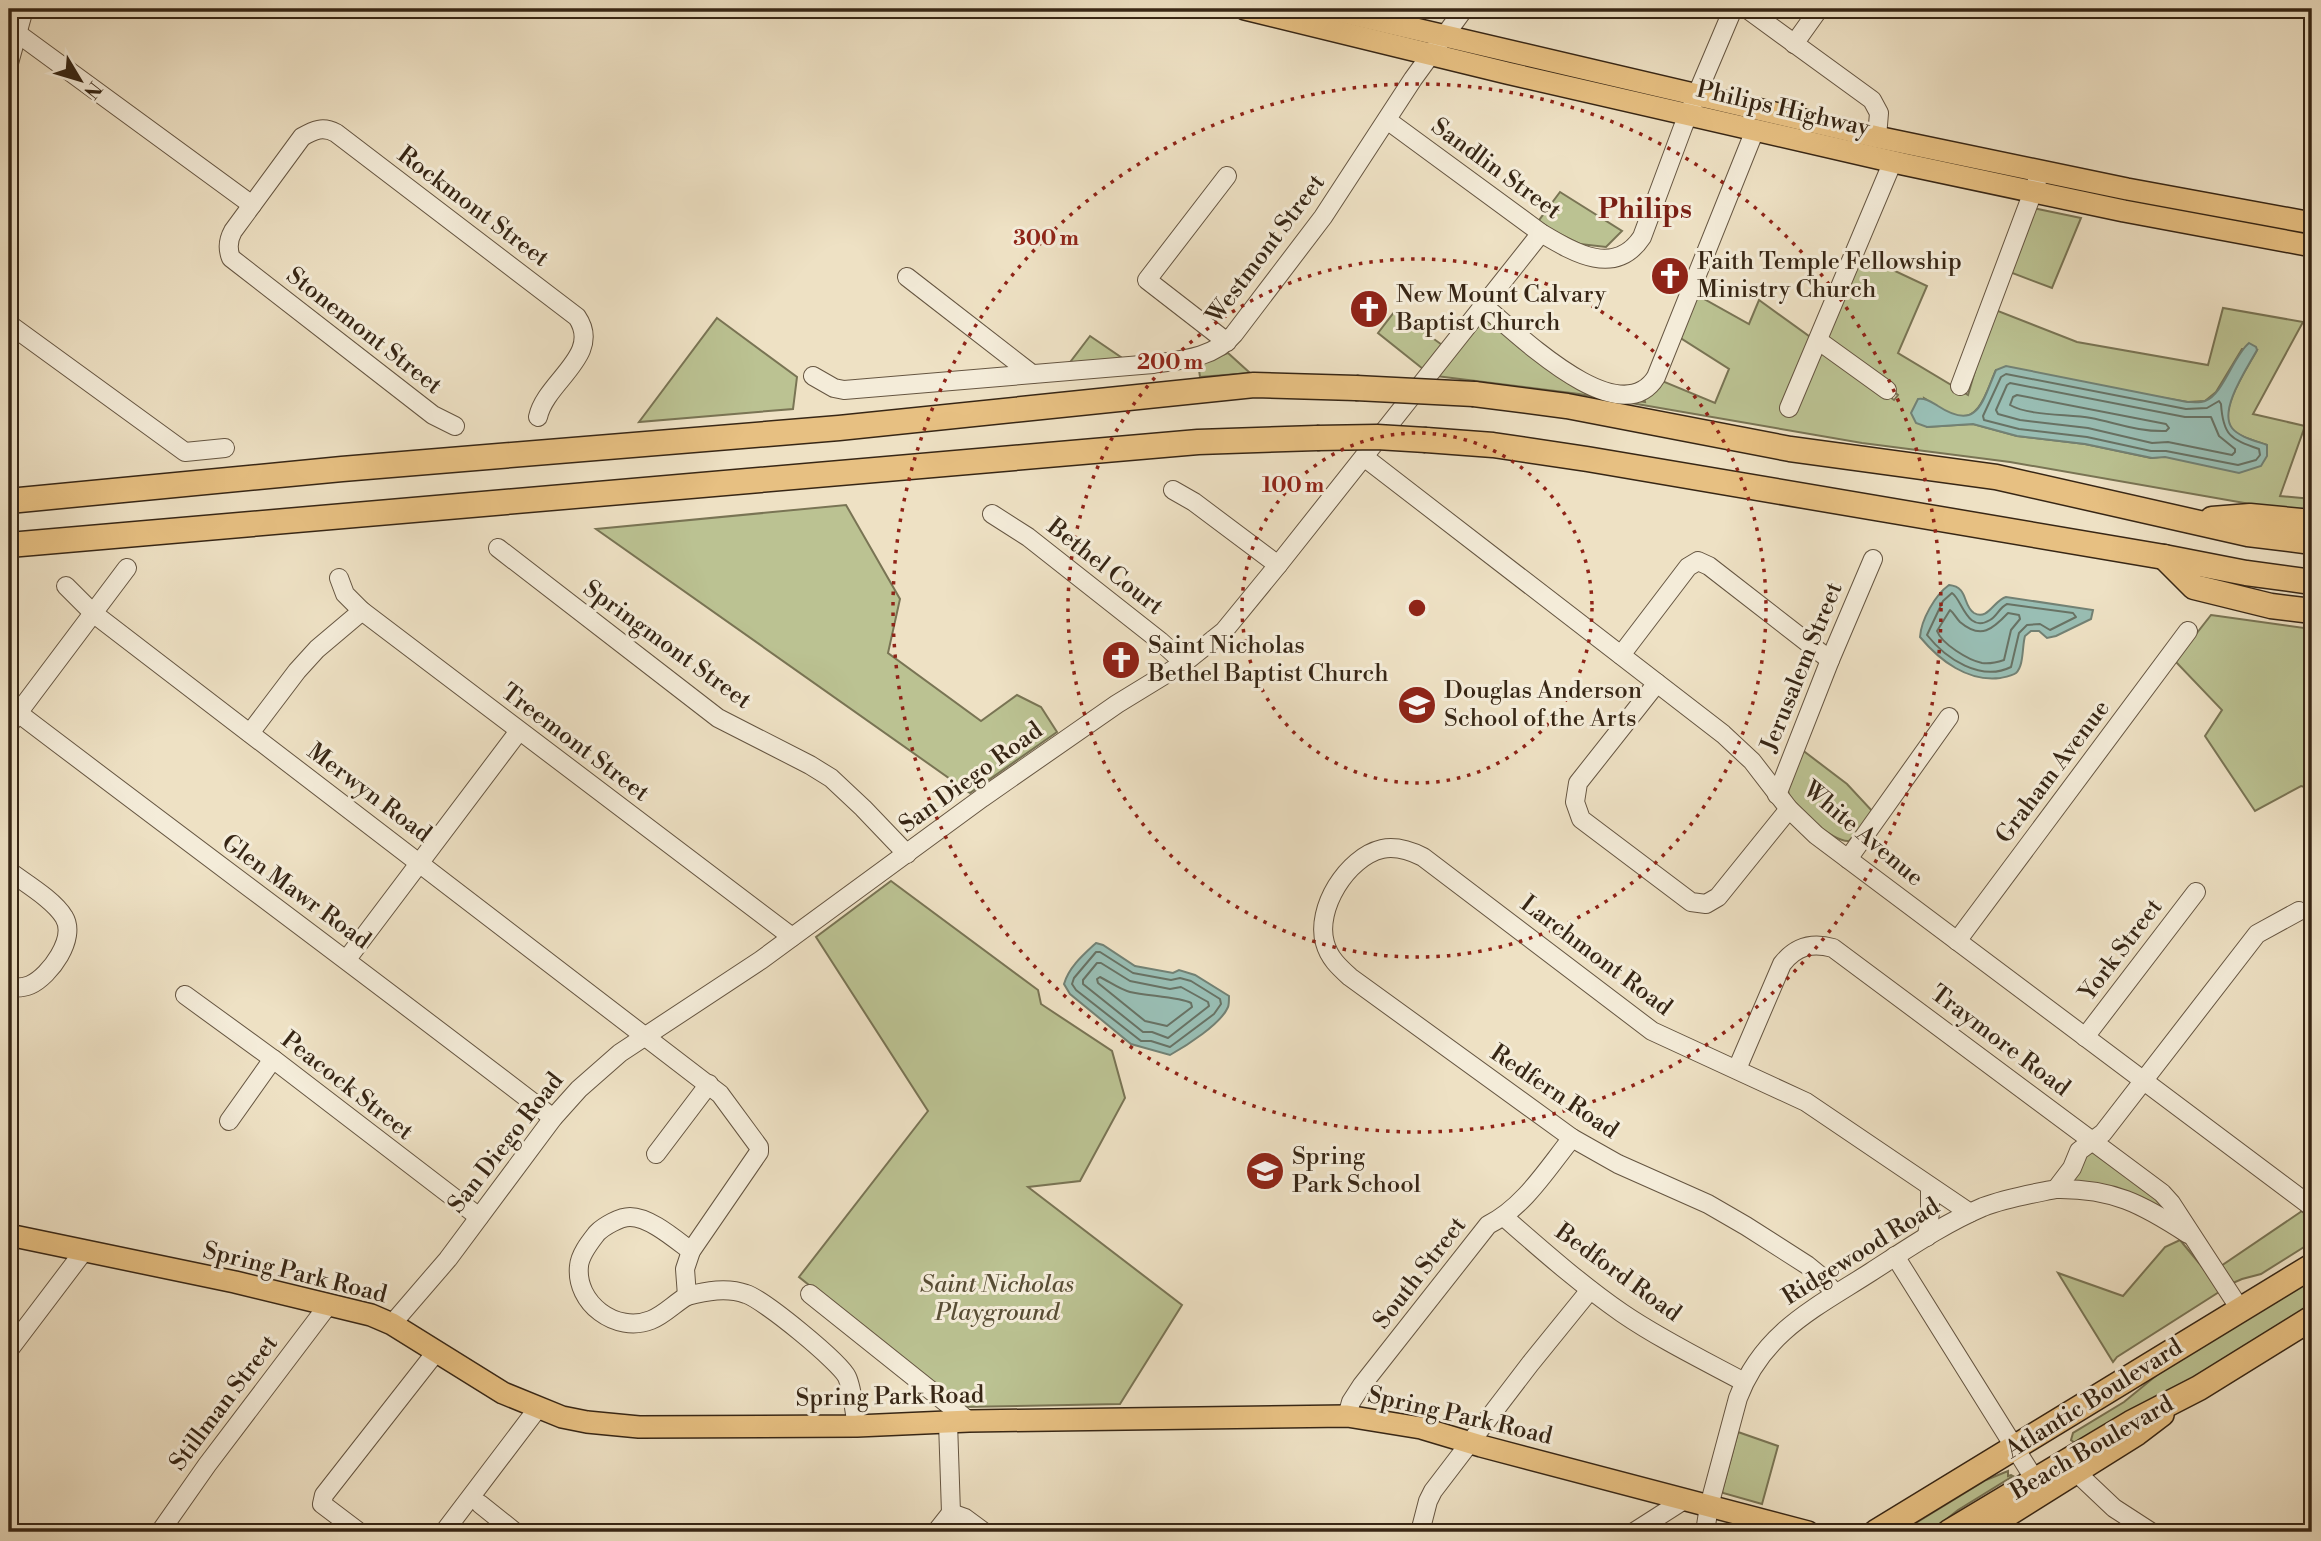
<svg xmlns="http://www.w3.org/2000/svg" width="2321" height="1541" viewBox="0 0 2321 1541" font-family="'Libre Bodoni',serif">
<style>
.green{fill:#bbc292;stroke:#797454;stroke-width:2;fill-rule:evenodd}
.water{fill:#99beb4;stroke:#728174;stroke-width:2}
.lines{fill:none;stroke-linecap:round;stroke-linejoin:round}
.shore{stroke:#687264;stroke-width:2}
.minor-casing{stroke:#655541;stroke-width:20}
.major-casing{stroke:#372615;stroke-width:24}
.highway-casing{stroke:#372615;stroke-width:27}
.minor{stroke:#f4ecd9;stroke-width:18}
.major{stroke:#e7c082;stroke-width:21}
.highway{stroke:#e7c082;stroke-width:24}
.highway-bridge-casing{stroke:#372615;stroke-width:27;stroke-linecap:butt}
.highway-bridge{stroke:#e7c082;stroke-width:24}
.ring{fill:none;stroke:#8f2418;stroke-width:3.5;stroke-dasharray:3.5 7}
.labels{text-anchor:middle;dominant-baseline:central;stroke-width:6;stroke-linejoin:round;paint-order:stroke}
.street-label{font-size:24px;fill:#372615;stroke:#f4ecd9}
.poi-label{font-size:24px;fill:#372615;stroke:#f4ecd9;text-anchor:start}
.park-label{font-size:24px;font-style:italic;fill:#584d34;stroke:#f4ecd9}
.quarter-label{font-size:28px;font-weight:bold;fill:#7a1f14;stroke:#f4ecd9}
.centre{fill:#8f2418;stroke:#f4ecd9;stroke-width:3.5}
.ring-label{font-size:21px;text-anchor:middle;font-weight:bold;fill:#8f2418;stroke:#f4ecd9;stroke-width:6;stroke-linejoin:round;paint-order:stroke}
</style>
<rect width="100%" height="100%" fill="#eee1c4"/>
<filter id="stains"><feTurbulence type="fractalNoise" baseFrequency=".00286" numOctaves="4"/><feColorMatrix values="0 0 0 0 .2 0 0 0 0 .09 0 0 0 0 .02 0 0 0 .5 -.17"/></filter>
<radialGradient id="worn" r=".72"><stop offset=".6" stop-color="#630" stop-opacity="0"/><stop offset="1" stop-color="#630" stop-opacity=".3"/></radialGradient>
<!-- green -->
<g class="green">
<path d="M1560,192L1622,231L1606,247L1580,244L1537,223Z"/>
<path d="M2033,208L2081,218L2052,288L2007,271Z"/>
<path d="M1859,254L1927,286L1898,353L1968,395L1993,309L2077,342L2208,365L2223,308L2303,322L2253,414L2305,426L2280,496L2312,499V512L2273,508L2010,462L1862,443L1579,394L1436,376L1486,315L1627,399L1645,402L1644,397L1658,388L1660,380L1715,403L1729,369L1679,337L1695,294L1749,324L1759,300L1813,339L1820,350L1834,356L1894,400L1898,395L1824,338ZM2242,349L2257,350C2248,367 2218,410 2231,428C2238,437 2256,441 2267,445L2151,458L2085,444L2017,436L1973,424L1927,427L1924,398C1933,403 1944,414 1954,416C1980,424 1988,387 1996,370L2188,402L2205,401L2216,392Z"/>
<path d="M1395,311L1445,347L1423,369L1378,333Z"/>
<path d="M717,318L797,377L793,409L639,422Z"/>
<path d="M1090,336L1128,362L1068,365Z"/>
<path d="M1228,353L1250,373L1200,377L1198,363Z"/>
<path d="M846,505L900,599L888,653L981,721L1017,695L1041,707L1057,732L970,793L596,529Z"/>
<path d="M2211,615L2312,629V789L2301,786L2255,811L2205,736L2222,710L2175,661Z"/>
<path d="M1801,749L1847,784L1874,813L1849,841C1834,843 1790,806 1788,791C1787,779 1797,761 1801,749Z"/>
<path d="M891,881L1038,990L1041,1004L1112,1051L1125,1098L1080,1181L1028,1187L1182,1305L1120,1404L962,1407L799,1277L928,1111L816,937Z"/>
<path d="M2095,1151L2164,1205L2163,1208L2159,1209L2072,1183L2077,1168L2088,1152Z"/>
<path d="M2302,1211L2312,1221V1242L2261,1274L2242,1279L2233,1283L2221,1266Z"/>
<path d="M2180,1240L2204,1269L2219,1292L2117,1357L2113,1362L2058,1273L2123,1296L2165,1247Z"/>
<path d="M2312,1280V1305L2112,1428L2075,1443L2071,1440L2073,1433L2124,1402L2163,1370Z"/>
<path d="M1738,1432L1778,1446L1762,1504L1723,1493L1722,1491Z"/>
<path d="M2008,1471V1476L2011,1475L2013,1476L1958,1510L1930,1532H1901L1986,1480Z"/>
</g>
<!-- water -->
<g class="water">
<path d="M2249,343L2256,347L2257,350C2248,367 2218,410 2232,428C2239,437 2256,441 2267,445V456L2261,466L2239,473L2165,457L2152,458L2085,444L2017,436L1973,424L1927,427L1916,423L1911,413L1918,399C1926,398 1931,402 1938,406C1978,432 1982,402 1996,370L2006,366L2187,402C2192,402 2200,403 2205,401C2223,395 2233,356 2249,343Z"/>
<path d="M1949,585C1969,587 1962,605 1974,613C1988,621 1994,600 2006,597L2093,610L2091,619L2056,636L2047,638L2039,631H2031L2025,636C2022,646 2024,666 2016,673C2012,676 2005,677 2000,678C1968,682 1940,661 1920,637C1921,620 1935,595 1949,585Z"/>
<path d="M1096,943L1103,945L1135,966L1173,973L1179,970L1195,975L1229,996C1229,999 1229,1005 1228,1007C1221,1024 1186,1046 1170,1055L1131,1044L1070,994L1064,984C1069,967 1083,955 1096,943Z"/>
</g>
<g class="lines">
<!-- shore -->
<g class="shore">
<path d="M2006,374L2186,409L2207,408L2219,401L2221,404C2223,435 2230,439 2259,449L2260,455L2256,460L2238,465L2166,451H2151L2087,437L2019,429L1984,420L1983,416L2001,377Z"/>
<path d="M2010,383L2185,417H2211L2219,436L2235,449V452L2232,455L2168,442L2152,443L2088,428L2020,420L1998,414L1996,410L2007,385Z"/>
<path d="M2017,395L2166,424L2169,428L2166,431C2140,432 2116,423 2091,418C2068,414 2029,416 2010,405L2013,397Z"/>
<path d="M1952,593C1962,599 1967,634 1990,620C1997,616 1999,608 2007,604L2073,613L2076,617L2050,630L2040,624L2027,625L2019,633L2011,667C1981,682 1946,659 1927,635L1943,601Z"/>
<path d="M1950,610C1954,613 1956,618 1960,622C1981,640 1993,629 2008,613L2019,615L2020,619L2011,630L2004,660C1998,662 1989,664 1982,663C1968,660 1942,644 1937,631Z"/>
<path d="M1096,952H1100L1133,973L1171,980L1180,978L1191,981L1220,999L1221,1004L1214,1014L1170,1047L1151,1041H1141L1076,990L1072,984L1074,978Z"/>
<path d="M1097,963H1101L1130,981L1170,989L1181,987L1208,1002L1209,1006L1168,1038L1152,1032H1143L1083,984V980Z"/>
<path d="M1100,977C1110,982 1119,989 1130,992C1146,996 1180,997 1191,1003L1192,1007L1167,1026L1145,1021L1098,983L1097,979Z"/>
</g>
<defs>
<g id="minor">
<path d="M1747,9L1872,100L1879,113L1877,137"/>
<path d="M17,33L252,205"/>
<path d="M1794,44L1819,9"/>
<path d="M9,63L24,9"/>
<path d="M1387,120L1541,233C1573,252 1615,278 1642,237L1683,127L1733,9"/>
<path d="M1227,176L1147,280L1227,342"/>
<path d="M907,277L1032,374"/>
<path d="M1484,306C1516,332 1620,436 1656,377L1755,130"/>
<path d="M9,324L185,452L225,448"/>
<path d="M1819,341L1887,390"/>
<path d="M813,376L834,388L844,390L1153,364C1182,360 1214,358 1234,334L1323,217L1413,79L1464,9"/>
<path d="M1960,386L2037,181"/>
<path d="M1789,408L1893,161"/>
<path d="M455,426L433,415L231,258C227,248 228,240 233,231L302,137C314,130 323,126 336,133L577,317C603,355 546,381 538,417"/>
<path d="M1364,457L1723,734L1752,761L1789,809L1816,835L2312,1207"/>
<path d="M1173,490L1194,502L1278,565"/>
<path d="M992,514L1028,537L1160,641L1184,663"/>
<path d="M498,548L718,718L810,765L831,778L863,808L907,854"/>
<path d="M339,578L345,594L362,611L792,937"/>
<path d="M66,586L93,613L720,1094L759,1147V1152L691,1251L685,1269L687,1296C706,1291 727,1287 746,1294C763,1299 840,1362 847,1377C853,1390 854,1412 857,1426"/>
<path d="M1621,655L1688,567L1698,561L1709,566L1830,660"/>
<path d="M1657,683L1578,783L1575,802L1581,819L1691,902L1706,904L1718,897L1789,809"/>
<path d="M9,706C190,844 373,979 553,1118"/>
<path d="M9,725L127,568"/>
<path d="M250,733L297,671L317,649L362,611"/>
<path d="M1777,795L1830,660L1873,559"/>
<path d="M1848,859L1949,717"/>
<path d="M9,871C25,883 54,900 64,917C77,938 50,976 30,985C23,988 16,988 9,987"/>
<path d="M1957,941L2188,631"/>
<path d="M347,959L519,731"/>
<path d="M185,995L273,1059L479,1217"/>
<path d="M2085,1037L2196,892"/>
<path d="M1737,1069L1782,964C1796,946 1812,942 1833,948L2162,1193L2171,1203L2240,1309"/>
<path d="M229,1121L273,1059"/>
<path d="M656,1154L709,1084"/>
<path d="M2056,1189C2112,1188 2142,1204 2188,1234"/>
<path d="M1504,1217C1542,1250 1580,1284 1622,1313C1660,1339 1703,1360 1744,1382"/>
<path d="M1927,1237L1930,1212V1187"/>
<path d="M1895,1256L2035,1480"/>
<path d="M1835,1293L1818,1274L1807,1265L1746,1226L1708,1204L1618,1164L1572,1138L1350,977C1339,967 1329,958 1325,943C1315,909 1347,857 1382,849C1396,846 1411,851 1423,857L1652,1031L1806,1102L1970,1213"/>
<path d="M810,1294L969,1421"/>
<path d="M687,1296C675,1303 664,1315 651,1320C616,1334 575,1303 579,1266C580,1254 590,1242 597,1233C604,1226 620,1217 630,1217C650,1217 676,1240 691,1251"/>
<path d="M392,1324L448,1259L553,1118L579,1089L620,1053L761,960L982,798L1117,704L1184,663L1224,631L1278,565L1541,233"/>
<path d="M9,1350L84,1251"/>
<path d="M1347,1416L1351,1402L1362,1385L1488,1225C1524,1207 1547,1169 1572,1138"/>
<path d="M948,1422L951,1513"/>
<path d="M2077,1473L2114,1508L2151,1532"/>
<path d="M480,1504L515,1532"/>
<path d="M951,1513L965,1518L984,1532"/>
<path d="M160,1532L207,1465L329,1304"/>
<path d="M359,1532L322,1504L324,1495L436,1352"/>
<path d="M444,1532L538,1408"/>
<path d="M936,1532L951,1513"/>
<path d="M1420,1532L1428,1501L1433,1491L1530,1364L1590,1290"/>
<path d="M1634,1532L1684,1500"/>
<path d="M1705,1532L1709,1506L1738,1398C1763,1332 1815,1308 1871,1272C1907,1249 1943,1224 1983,1207C2006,1198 2031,1194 2056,1189L2072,1168L2079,1151L2103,1133L2257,934L2299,911"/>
</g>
<g id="major">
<path d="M1245,9L1507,73L1903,164L2124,211L2312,246"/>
<path d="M1330,9L1877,137L2127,189L2312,223"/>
<path d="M9,1235L235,1282L371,1315L392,1324L503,1393L562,1417L587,1422L639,1427L857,1426L969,1421L1347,1416L1421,1428L1481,1446L1808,1532"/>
<path d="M1982,1532L2138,1434L2163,1415"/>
</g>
<g id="highway">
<path d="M1474,394L1567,406L1790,449L1996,477L2248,534L2312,542"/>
<path d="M1426,440L1493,445L1587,459L2164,557L2246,573L2312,582"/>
<path d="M9,501L342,469L839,428L1254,385L1356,388"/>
<path d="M2212,519L2250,516L2312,522"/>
<path d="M9,545L1198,442L1317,438"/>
<path d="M2164,557L2194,587L2271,606L2312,611"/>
<path d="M1876,1532L2312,1266"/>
<path d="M1949,1532L2131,1423L2199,1388L2312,1318"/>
</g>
</defs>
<!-- minor casing -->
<use href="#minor" class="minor-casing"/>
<!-- major casing -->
<use href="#major" class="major-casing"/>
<!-- highway casing -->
<use href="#highway" class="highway-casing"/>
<!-- minor -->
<use href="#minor" class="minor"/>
<!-- major -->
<use href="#major" class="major"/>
<!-- highway -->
<use href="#highway" class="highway"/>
<defs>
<g id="highway-bridge">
<path d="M1356,388L1474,394"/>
<path d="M1317,438L1377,437L1426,440"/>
</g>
</defs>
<!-- highway-bridge casing -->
<use href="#highway-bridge" class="highway-bridge-casing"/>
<!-- highway-bridge -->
<use href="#highway-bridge" class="highway-bridge"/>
</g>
<!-- distance rings -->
<g class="ring">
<circle cx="1417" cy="608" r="175"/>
<circle cx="1417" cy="608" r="349"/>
<circle cx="1417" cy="608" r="524"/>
</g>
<!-- icons -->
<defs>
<symbol id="church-disc" viewBox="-11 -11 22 22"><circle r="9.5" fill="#8f2418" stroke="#f4ecd9"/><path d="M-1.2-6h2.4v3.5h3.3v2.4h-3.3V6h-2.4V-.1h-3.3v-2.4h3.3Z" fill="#fff"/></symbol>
<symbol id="school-disc" viewBox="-11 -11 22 22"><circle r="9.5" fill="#8f2418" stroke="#f4ecd9"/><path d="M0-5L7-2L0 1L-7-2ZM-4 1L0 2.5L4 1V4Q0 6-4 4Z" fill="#fff"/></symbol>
</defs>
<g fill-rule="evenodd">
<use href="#church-disc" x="1648" y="254" width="44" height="44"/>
<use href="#church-disc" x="1347" y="287" width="44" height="44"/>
<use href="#church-disc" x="1099" y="638" width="44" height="44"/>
<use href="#school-disc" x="1395" y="683" width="44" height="44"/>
<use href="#school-disc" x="1243" y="1149" width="44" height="44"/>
</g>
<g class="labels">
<!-- street labels -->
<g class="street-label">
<text transform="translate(1783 109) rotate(13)">Philips Highway</text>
<text transform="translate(1496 169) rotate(36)">Sandlin Street</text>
<text transform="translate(473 207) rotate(37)">Rockmont Street</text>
<text transform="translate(1266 249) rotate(-53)">Westmont Street</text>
<text transform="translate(364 331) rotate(38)">Stonemont Street</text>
<text transform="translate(1105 567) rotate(38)">Bethel Court</text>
<text transform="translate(667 645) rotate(36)">Springmont Street</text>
<text transform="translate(1802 667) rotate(-68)">Jerusalem Street</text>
<text transform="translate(575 743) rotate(37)">Treemont Street</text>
<text transform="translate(2053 772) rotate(-53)">Graham Avenue</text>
<text transform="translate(971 778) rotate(-36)">San Diego Road</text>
<text transform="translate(369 793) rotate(37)">Merwyn Road</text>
<text transform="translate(1863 834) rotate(40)">White Avenue</text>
<text transform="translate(296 892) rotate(36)">Glen Mawr Road</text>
<text transform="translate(2121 950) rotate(-53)">York Street</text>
<text transform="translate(1596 956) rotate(37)">Larchmont Road</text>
<text transform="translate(2000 1041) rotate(37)">Traymore Road</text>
<text transform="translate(347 1086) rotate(38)">Peacock Street</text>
<text transform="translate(1554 1092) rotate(34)">Redfern Road</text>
<text transform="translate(506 1143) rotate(-52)">San Diego Road</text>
<text transform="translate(1861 1252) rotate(-32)">Ridgewood Road</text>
<text transform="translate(295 1273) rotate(14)">Spring Park Road</text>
<text transform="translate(1420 1273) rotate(-52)">South Street</text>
<text transform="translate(1618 1273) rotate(36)">Bedford Road</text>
<text transform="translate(890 1397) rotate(-1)">Spring Park Road</text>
<text transform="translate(2094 1399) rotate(-32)">Atlantic Boulevard</text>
<text transform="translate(224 1403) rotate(-53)">Stillman Street</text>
<text transform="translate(1460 1416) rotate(13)">Spring Park Road</text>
<text transform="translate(2092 1448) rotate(-30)">Beach Boulevard</text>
</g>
<!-- poi labels -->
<g class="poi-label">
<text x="1697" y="262">Faith Temple Fellowship<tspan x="1697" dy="28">Ministry Church</tspan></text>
<text x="1396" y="295">New Mount Calvary<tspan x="1396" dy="28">Baptist Church</tspan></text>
<text x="1148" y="646">Saint Nicholas<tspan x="1148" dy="28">Bethel Baptist Church</tspan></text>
<text x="1444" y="691">Douglas Anderson<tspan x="1444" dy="28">School of the Arts</tspan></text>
<text x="1292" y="1157">Spring<tspan x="1292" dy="28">Park School</tspan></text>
</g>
<!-- park labels -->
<g class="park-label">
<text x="997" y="1285">Saint Nicholas<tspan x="997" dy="28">Playground</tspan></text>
</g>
<!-- quarter labels -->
<g class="quarter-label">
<text x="1645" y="209">Philips</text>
</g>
</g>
<circle cx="1417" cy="608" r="10" class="centre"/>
<g class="ring-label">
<text x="1046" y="245">300 m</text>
<text x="1170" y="369">200 m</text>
<text x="1293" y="492">100 m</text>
</g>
<!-- margin -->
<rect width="2321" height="1541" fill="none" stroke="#eee1c4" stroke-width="35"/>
<rect x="10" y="10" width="2300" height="1520" fill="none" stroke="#372615" stroke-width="3.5"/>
<rect x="18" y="18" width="2286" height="1506" fill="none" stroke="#372615" stroke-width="2"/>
<!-- north arrow -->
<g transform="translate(80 80) rotate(128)" stroke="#f4ecd9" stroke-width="5" paint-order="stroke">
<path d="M0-5L12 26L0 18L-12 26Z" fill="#372615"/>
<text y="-10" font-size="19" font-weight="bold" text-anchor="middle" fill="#372615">N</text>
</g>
<rect width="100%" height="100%" filter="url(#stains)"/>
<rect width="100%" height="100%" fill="url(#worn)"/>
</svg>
